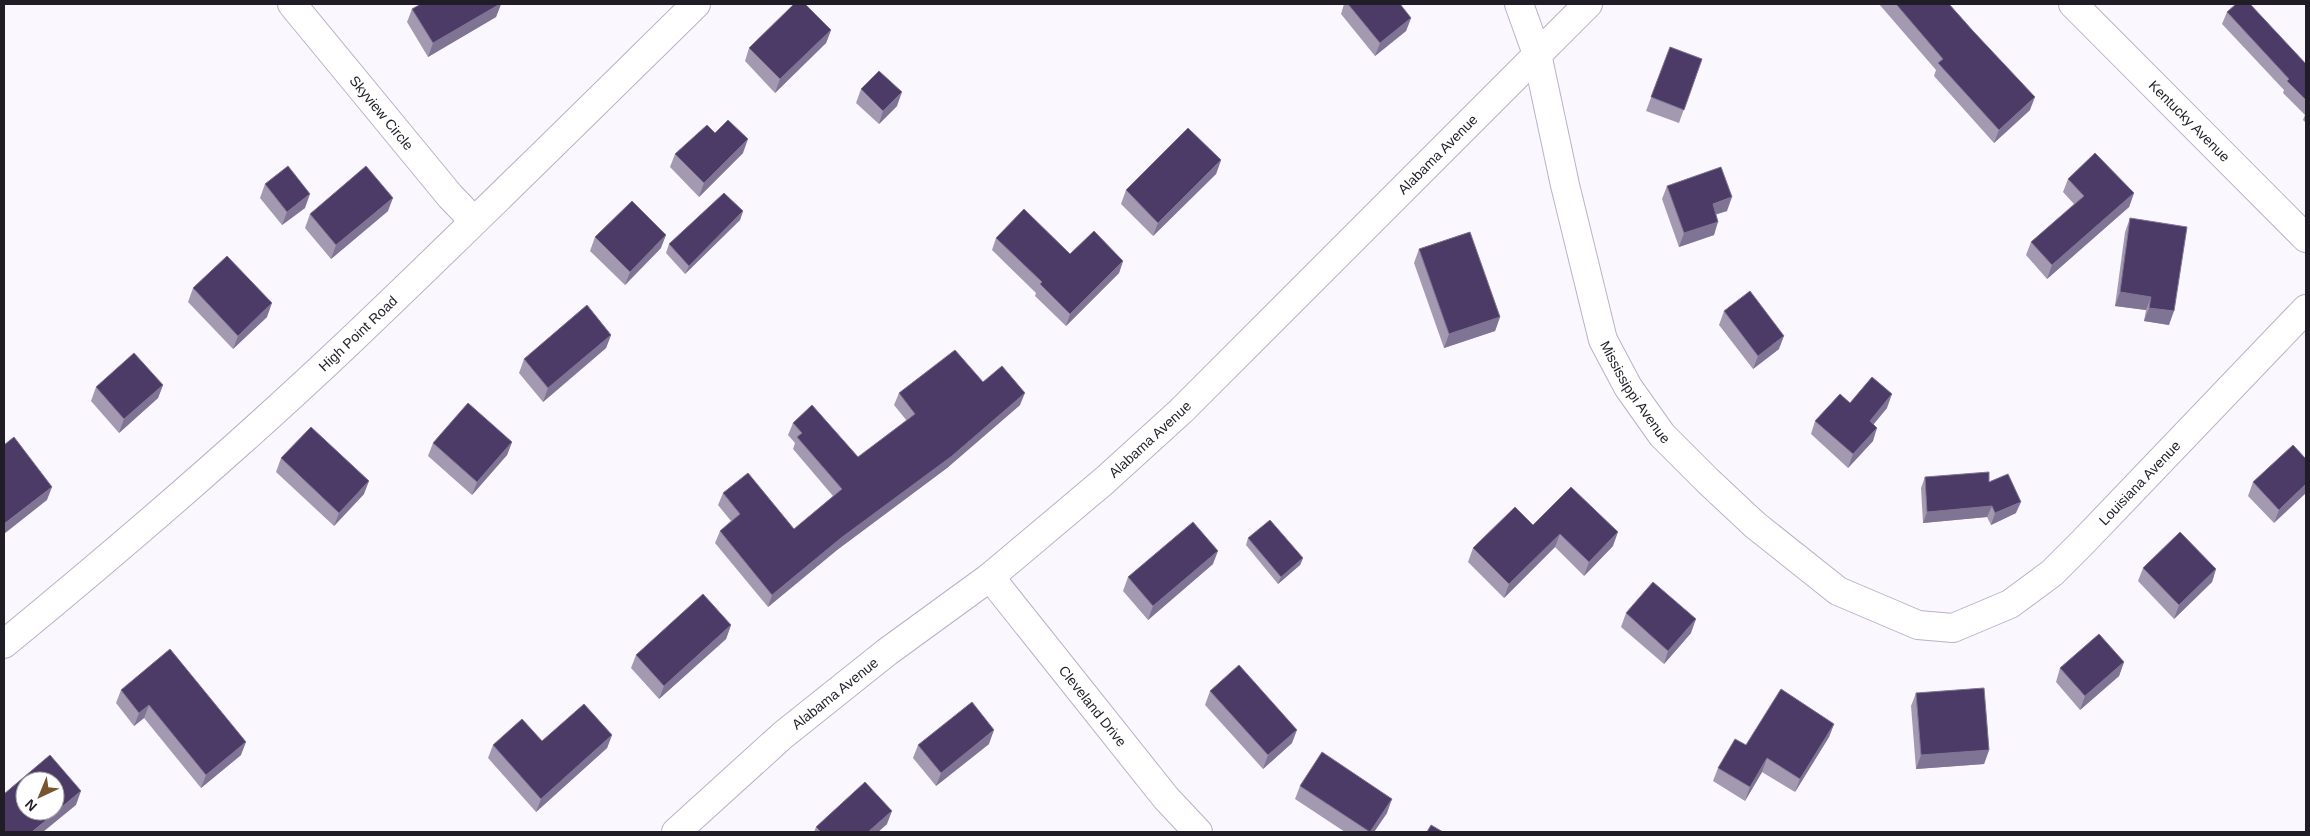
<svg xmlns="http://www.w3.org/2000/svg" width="2310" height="836" viewBox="0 0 2310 836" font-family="Helvetica,sans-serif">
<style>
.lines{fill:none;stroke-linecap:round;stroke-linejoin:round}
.minor-casing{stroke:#bab0cb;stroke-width:30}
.minor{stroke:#fff;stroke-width:28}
.wall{fill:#a39ab2}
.shaded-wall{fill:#807494}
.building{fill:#4c3b66;stroke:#807494;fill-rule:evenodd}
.labels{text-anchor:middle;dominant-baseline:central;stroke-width:5;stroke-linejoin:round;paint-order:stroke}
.street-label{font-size:14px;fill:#211d27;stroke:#fff}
</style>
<rect width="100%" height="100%" fill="#faf8fe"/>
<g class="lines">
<defs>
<g id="minor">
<path id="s1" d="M292,4L450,196L474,221"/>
<path id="s2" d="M1519,4L1537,54L1565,185L1603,340L1628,387L1662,435L1708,481L1755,525L1838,591L1918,625L1953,628L2010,604L2052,573L2083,542L2306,309"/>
<path id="s3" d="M2073,4L2306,238"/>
<path id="s4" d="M990,577L1166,798L1198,832"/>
<path id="s5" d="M4,644C121,548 236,449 346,345C464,233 580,118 696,4"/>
<path id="s6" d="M676,832L783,735L887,652L990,577L1104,481L1181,411L1588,4"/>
</g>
</defs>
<!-- minor casing -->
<use href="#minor" class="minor-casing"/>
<!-- minor -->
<use href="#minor" class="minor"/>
</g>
<!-- wall -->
<g class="wall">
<path d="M421,4H501L496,17L428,57L407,22L412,9Z"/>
<path d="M1344,4H1400L1411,18L1406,31L1375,56L1341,14Z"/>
<path d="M1879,4H1949L2030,110L1994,143L1934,76L1936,70Z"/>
<path d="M2227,12L2306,64V123L2303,120L2305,115L2283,93L2284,90L2222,24Z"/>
<path d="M831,30L826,43L775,93L745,61L749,48Z"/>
<path d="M1670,47L1702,59L1679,123L1646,111Z"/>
<path d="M861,89L897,106L879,124L856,103Z"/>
<path d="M715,133L743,153L699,197L670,167L675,154Z"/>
<path d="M1221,160L1216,174L1153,236L1121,204L1126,190Z"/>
<path d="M2068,179L2134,193L2129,207L2047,279L2026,255L2031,242L2074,204L2063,192Z"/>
<path d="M265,184L305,208L282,225L260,198Z"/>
<path d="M1667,186L1727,211L1716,214L1714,235L1679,247L1662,199Z"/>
<path d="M388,211L331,259L305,228L310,214Z"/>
<path d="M743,211L740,220L685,274L666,253L669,244Z"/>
<path d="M2130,218L2169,325L2144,321L2146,310L2115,306L2125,232Z"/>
<path d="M595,237L661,248L625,285L590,251Z"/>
<path d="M996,238L1070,254L1123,261L1119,273L1066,326L1035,296L1036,293L992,250Z"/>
<path d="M1419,249L1500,317L1495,331L1444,348L1414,263Z"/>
<path d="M193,288L267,317L233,349L188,302Z"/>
<path d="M1724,311L1779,349L1753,369L1719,325Z"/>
<path d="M611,335L606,348L543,402L519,373L524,359Z"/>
<path d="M983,382L1020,405L947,468L837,550L768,607L715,543L720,531L731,521L718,505L723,493L794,529L833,496L793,449L795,443L788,435L793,423L858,457L907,421L894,405L899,393Z"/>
<path d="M163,385L158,398L119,433L91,401L96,387Z"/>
<path d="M1850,403L1887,408L1874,424L1873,441L1848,468L1811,434L1815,421Z"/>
<path d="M512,442L507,455L472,495L428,456L433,443Z"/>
<path d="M281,458L364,494L334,526L276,472Z"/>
<path d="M2306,459L2274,523L2248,496L2253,482Z"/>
<path d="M1925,477L1989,482L2016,513L1991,525L1987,517L1923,523L1921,488Z"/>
<path d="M1533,525L1613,546L1584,576L1555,547L1504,598L1468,562L1473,548Z"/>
<path d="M1248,538L1303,558L1300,565L1278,584L1246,545Z"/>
<path d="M1213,564L1148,620L1123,591L1128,577Z"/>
<path d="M2143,568L2216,569L2212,582L2174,619L2138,581Z"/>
<path d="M1626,613L1691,633L1664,664L1621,627Z"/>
<path d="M731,625L726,639L659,699L631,668L636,655Z"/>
<path d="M2124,662L2119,676L2080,710L2056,682L2060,668Z"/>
<path d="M121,690L241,755L201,788L144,718L134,726L116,703Z"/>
<path d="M1210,691L1292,743L1263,769L1205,705Z"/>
<path d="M1916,693L1989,750L1984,764L1916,769L1911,706Z"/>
<path d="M1834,724L1829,737L1795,792L1762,772L1745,801L1713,781L1718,768L1746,745Z"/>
<path d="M612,735L607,748L536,812L488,758L493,745Z"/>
<path d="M989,744L936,786L913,758L918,745Z"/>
<path d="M1300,786L1387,813L1374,832H1345L1295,799Z"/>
<path d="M887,824L878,832H814L816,827Z"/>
</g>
<!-- shaded-wall -->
<g class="shaded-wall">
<path d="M500,4H501L496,17L428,57L433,43Z"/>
<path d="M1411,18L1406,31L1375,56L1380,43Z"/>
<path d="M831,30L826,43L775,93L780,79Z"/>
<path d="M902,92L897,106L879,124L883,111Z"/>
<path d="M2035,97L2030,110L1994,143L1999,130Z"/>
<path d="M748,139L743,153L699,197L704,183Z"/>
<path d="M1221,160L1216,174L1153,236L1158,223Z"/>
<path d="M2134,193L2129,207L2047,279L2052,265Z"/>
<path d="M310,194L305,208L282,225L287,212Z"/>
<path d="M1732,197L1727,211L1708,217L1713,204Z"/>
<path d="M393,198L388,211L331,259L336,245Z"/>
<path d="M743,211L740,220L685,274L689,266Z"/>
<path d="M1718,222L1714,235L1679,247L1684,233Z"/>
<path d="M666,235L661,248L625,285L630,272Z"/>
<path d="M1123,261L1119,273L1066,326L1070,314Z"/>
<path d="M2120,292L2151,297L2146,310L2115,306Z"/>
<path d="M272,303L267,317L233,349L238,336Z"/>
<path d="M2149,308L2174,311L2169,325L2144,321Z"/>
<path d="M1500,317L1495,331L1444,348L1449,334Z"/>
<path d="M611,335L606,348L543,402L548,388Z"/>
<path d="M1784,336L1779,349L1753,369L1758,356Z"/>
<path d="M163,385L158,398L119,433L124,419Z"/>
<path d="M1025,393L1020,405L947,468L837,550L768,607L772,595L841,538Z"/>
<path d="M1892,394L1887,408L1865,434L1870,421Z"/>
<path d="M1877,428L1873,441L1848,468L1853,454Z"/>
<path d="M512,442L507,455L472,495L477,482Z"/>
<path d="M369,481L364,494L334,526L339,513Z"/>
<path d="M2306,484V493L2274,523L2279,510Z"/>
<path d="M52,487L47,500L4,534V524Z"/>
<path d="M2021,502L2016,513L1991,525L1995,513Z"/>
<path d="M1992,506L1987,517L1923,523L1927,512Z"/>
<path d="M1618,532L1613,546L1584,576L1589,562Z"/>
<path d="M1560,534L1555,547L1504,598L1509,584Z"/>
<path d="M1218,551L1213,564L1148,620L1153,606Z"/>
<path d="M1303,558L1300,565L1278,584L1281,577Z"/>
<path d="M2216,569L2212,582L2174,619L2179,605Z"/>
<path d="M1696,619L1691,633L1664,664L1668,651Z"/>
<path d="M731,625L726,639L659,699L664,686Z"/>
<path d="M2124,662L2119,676L2080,710L2085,696Z"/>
<path d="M149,705L144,718L134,726L139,713Z"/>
<path d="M1834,724L1829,737L1795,792L1800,779Z"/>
<path d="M994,730L989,744L936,786L941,773Z"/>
<path d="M1297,730L1292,743L1263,769L1268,755Z"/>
<path d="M612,735L607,748L536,812L541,799Z"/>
<path d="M246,742L241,755L201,788L206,775Z"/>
<path d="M1989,750L1984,764L1916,769L1921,755Z"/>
<path d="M1767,758L1762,772L1745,801L1750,787Z"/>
<path d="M81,791L76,805L43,832H32Z"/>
<path d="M1392,799L1387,813L1374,832H1370Z"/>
<path d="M892,811L887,824L878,832H868Z"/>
</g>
<!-- building -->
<g class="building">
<path d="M421,4H500L433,43L412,9Z"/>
<path d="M794,4H805L831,30L780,79L749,48Z"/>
<path d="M1348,4H1400L1411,18L1380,43Z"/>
<path d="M1896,4H1949L1973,31L2035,97L1999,130L1938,63L1943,59Z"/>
<path d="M2236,4H2250L2306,64V100L2287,81L2289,79L2227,12Z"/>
<path d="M1670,47L1702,59L1684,110L1651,97Z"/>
<path d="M879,71L902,92L883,111L861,89Z"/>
<path d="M728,120L748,139L704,183L675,154L707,125L715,133Z"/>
<path d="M1188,128L1221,160L1158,223L1126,190Z"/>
<path d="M2095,153L2134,193L2052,265L2031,242L2084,196L2068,179Z"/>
<path d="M288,166L310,194L287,212L265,184Z"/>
<path d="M366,166L393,198L336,245L310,214Z"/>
<path d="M1721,167L1732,197L1713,204L1718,222L1684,233L1667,186Z"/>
<path d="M724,193L743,211L689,266L669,244Z"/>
<path d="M632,201L666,235L630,272L595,237Z"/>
<path d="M1024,209L1070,254L1094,231L1123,261L1070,314L1040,284L1042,282L996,238Z"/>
<path d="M2130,218L2187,227L2174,311L2149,308L2151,297L2120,292Z"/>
<path d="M1470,232L1500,317L1449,334L1419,249Z"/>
<path d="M227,256L272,303L238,336L193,288Z"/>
<path d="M1750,291L1784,336L1758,356L1724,311Z"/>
<path d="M587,305L611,335L548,388L524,359Z"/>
<path d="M955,350L983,382L1002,366L1025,393L952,456L841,538L772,595L720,531L740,514L723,493L748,473L794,529L842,489L797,437L802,433L793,423L812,405L858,457L915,414L899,393Z"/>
<path d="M134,353L163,385L124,419L96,387Z"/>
<path d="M1872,377L1892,394L1870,421L1877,428L1853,454L1815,421L1840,394L1850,403Z"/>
<path d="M468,403L512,442L477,482L433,443Z"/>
<path d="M311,427L369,481L339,513L281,458Z"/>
<path d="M14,437L52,487L4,524V445Z"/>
<path d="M2293,445L2306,459V484L2279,510L2253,482Z"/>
<path d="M1989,472V482L2008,474L2021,502L1995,513L1992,506L1927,512L1925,477Z"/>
<path d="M1571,487L1618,532L1589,562L1560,534L1509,584L1473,548L1515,507L1533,525Z"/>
<path d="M1270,520L1303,558L1281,577L1248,538Z"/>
<path d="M1193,522L1218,551L1153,606L1128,577Z"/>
<path d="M2180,532L2216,569L2179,605L2143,568Z"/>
<path d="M1653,582L1696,619L1668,651L1626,613Z"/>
<path d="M703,594L731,625L664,686L636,655Z"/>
<path d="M2099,634L2124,662L2085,696L2060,668Z"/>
<path d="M170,649L246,742L206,775L149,705L139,713L121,690Z"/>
<path d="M1239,665L1297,730L1268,755L1210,691Z"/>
<path d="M1984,688L1989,750L1921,755L1916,693Z"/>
<path d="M1781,689L1834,724L1800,779L1767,758L1750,787L1718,768L1735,739L1746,745Z"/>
<path d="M972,702L994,730L941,773L918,745Z"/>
<path d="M584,704L612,735L541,799L493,745L522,719L542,741Z"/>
<path d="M1322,752L1392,799L1370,832L1300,786Z"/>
<path d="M50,755L81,791L32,832H4V794ZM25,781H55V811H25Z"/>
<path d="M865,782L892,811L868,832H821L816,827Z"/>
<path d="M1431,825L1443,832H1427Z"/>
</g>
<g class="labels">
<!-- street labels -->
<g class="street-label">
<text stroke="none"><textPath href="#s1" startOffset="141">Skyview Circle</textPath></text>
<text stroke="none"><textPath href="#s3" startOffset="165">Kentucky Avenue</textPath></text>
<text stroke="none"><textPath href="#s6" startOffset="1021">Alabama Avenue</textPath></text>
<text stroke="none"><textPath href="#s5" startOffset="471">High Point Road</textPath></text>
<text stroke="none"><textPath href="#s2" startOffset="408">Mississippi Avenue</textPath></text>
<text stroke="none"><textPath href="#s6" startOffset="616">Alabama Avenue</textPath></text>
<text stroke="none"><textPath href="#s2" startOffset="1056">Louisiana Avenue</textPath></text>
<text stroke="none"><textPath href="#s6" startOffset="211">Alabama Avenue</textPath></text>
<text stroke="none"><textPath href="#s4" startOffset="165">Cleveland Drive</textPath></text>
</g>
</g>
<!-- border -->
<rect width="2310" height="836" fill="none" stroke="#211d27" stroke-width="10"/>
<!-- north arrow -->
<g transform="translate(40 796) rotate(224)"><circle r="24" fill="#ffffff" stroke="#a6a5a9"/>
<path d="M0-4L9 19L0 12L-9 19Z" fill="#79552f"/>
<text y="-8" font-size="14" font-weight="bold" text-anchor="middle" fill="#211d27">N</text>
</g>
</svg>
